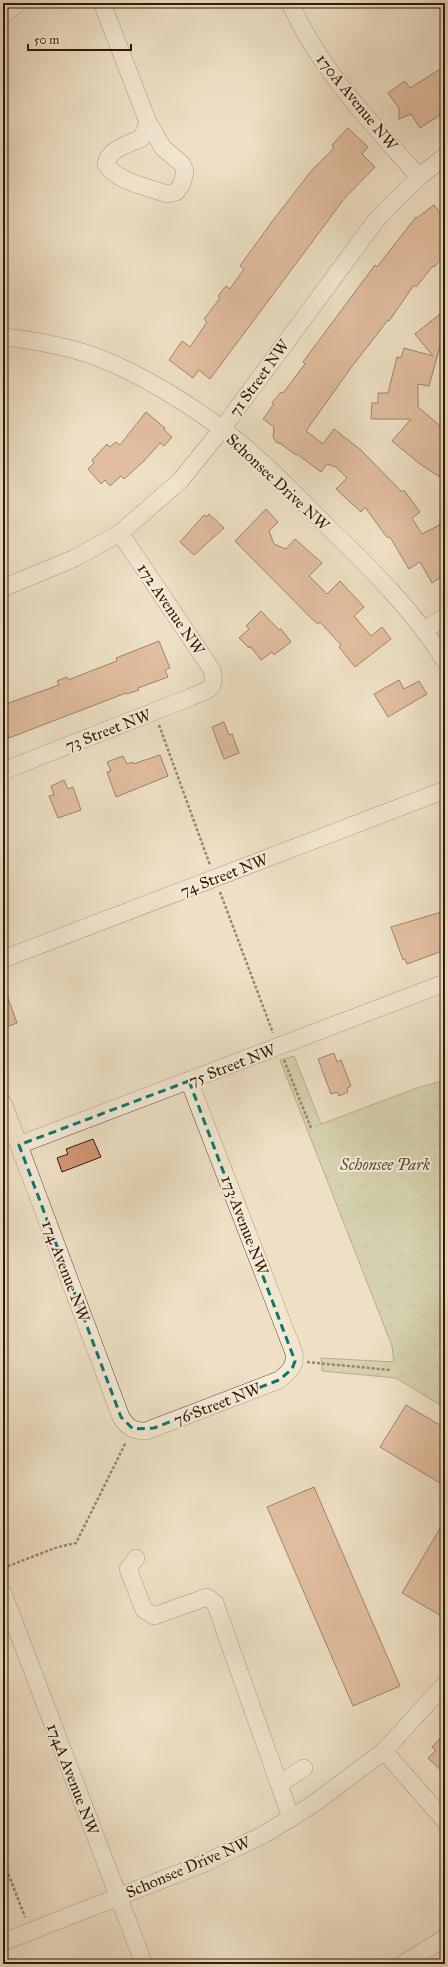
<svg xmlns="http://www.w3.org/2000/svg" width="448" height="1967" viewBox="0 0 448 1967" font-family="'IM FELL Great Primer',serif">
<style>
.park{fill:url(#park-tufts);stroke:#766d4c}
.building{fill:#d39674;stroke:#341804}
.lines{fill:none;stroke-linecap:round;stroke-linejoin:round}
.minor-casing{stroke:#624a34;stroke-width:18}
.path{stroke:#341804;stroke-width:2.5;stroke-dasharray:3 2;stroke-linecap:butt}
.minor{stroke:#f4ebd9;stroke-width:17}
.marked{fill:none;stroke:#0f766e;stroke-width:3;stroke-dasharray:8 5;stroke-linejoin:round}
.labels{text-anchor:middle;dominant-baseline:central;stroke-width:4;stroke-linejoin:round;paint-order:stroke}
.street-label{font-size:16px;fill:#341804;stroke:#f4ebd9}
.park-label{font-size:16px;font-style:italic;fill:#5c4b30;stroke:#f4ebd9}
</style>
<defs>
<pattern id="park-tufts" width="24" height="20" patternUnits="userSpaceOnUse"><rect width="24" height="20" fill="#b9c295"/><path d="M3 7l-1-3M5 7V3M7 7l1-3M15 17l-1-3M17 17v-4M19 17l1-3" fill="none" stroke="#a0a67f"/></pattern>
</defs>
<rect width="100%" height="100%" fill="#eee0c5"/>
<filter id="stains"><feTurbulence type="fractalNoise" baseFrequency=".005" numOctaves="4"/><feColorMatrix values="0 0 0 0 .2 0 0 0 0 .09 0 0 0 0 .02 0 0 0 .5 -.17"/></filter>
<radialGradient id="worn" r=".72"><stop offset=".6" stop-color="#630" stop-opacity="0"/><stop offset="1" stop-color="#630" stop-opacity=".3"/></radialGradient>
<!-- park -->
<path class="park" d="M294,1056L321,1124L417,1088L445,1080V1408L396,1378L322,1371L321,1358L394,1362L392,1346L280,1060Z"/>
<!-- building -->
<g class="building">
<path d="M445,66V112L420,128L411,114L399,119V108L388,93L405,81L410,88Z"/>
<path d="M348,128L368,147L362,154L375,167L344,199L210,379L199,370L193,378L169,360L182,341L190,347L207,322L204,319L220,298L218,296L226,286L230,289L244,269L240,266L271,223L312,170L334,148L332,145Z"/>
<path d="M434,205L445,219V255L434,267L433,266L416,287L414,285L389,321L388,320L350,369L306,431L323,444L334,429L361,450L402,492L404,490L420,512L412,518L422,534L445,522V575L432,583L420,562L409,569L390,537L388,538L386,536L365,507L361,512L336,489L347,478L336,467L327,464L321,472L297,454L296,455L281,444L276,442L273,437L274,427L263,419L274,404L272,403L281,392L283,393L305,364L303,362L375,265L377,267L416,217L417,218Z"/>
<path d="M445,310V353L440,346L429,386L418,384V407L445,430V475L438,476L420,464L392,441L411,419H371L372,403H378V393H388L397,357L401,358L404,348L433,356L415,334Z"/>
<path d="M146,412L165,428L164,430L172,437L164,446L160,443L144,461L124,479L121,476L110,486L105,480L101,484L88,469L94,463L92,460L107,444L110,447L116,442L120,445Z"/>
<path d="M266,509L278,522L269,531L274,544L286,549L295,539L322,563L309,576L327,594L340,581L364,607L354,616L371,636L382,627L391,639L355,667L339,647L341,645L320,622L318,624L311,618L235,541Z"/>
<path d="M209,514L224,528L194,555L180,542L204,515L207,517Z"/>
<path d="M261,611L279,630L281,629L291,642L274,655L272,652L261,660L250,646L249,648L239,638L249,629L246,626Z"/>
<path d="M159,641L170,668L165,670L168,677L138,688L139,690L127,694L126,693L9,738L5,728L3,729V705L59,685L57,681L67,677L68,680L109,664L117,661L116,658Z"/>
<path d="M399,680L404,689L419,681L427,694L388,717L374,694Z"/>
<path d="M224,722L229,735L232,734L239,753L224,759L212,727Z"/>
<path d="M160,755L168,776L116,797L107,772L111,771L107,762L123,756L127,764L132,762L133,764Z"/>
<path d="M64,780L68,789L73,787L81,810L58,818L49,796L54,795L51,786Z"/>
<path d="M445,911V950L407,964L405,959L403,960L391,927Z"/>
<path d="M4,987L17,1023L3,1028V988Z"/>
<path d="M334,1053L337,1062L341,1060L351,1086L347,1088L348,1092L339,1096L337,1092L331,1094L318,1059Z"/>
<path d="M93,1139L101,1157L62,1172L57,1158L68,1154L66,1149Z"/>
<path d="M406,1405L445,1428V1486L380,1447Z"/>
<path d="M314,1487L400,1686L353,1706L267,1507Z"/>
<path d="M445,1520V1618L402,1593Z"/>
<path d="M445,1733V1774L428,1758L436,1750L432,1747Z"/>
</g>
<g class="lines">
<defs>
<g id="minor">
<path d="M102,3L148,122L163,148L182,164L185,171L182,184L176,192L167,194C148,187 117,182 106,164C108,149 129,144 142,138L148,122"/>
<path d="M290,3C321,72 370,121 419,177"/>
<path d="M3,15L18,3"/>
<path d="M3,337C27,339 51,344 75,350C129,365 196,407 240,443C272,469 301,500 330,529C372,570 414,611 445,661"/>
<path d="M3,588L75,558L120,533L180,481L222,429L377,219L419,177L445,156"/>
<path d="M425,630L445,616"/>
<path d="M3,771L191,697C207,690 217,690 212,670L120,533"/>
<path d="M3,959L445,790"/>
<path d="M3,1103L121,1417C127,1427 133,1431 146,1431L279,1380C289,1372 296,1366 294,1353L189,1081"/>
<path d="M19,1145L445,983"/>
<path d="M136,1558L128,1569L144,1610L154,1616L207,1597L215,1603L291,1818"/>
<path d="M3,1593L144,1964"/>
<path d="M384,1751L445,1821"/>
<path d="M279,1784L304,1768"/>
<path d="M3,1942L205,1863L265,1834L312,1805L384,1751L445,1684"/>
<path d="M403,1964L445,1938"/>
</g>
</defs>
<!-- minor casing -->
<use href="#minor" class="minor-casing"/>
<!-- path -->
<g class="path">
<path d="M159,725L210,865"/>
<path d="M220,892L273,1033"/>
<path d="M284,1060L311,1128"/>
<path d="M307,1362L390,1370"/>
<path d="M3,1568L58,1547L76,1543L126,1442"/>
<path d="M3,1860L25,1917"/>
</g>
<!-- minor -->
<use href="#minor" class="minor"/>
</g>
<!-- marked area -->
<path d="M0 0H448V1967H0ZM189,1081L295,1361L292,1369L279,1380L154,1428L133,1429L121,1417L19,1145Z" fill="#eee0c5" fill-opacity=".55" fill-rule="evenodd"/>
<path class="marked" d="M189,1081L295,1361L292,1369L279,1380L154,1428L133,1429L121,1417L19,1145Z"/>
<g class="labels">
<!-- street labels -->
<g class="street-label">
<text transform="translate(357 102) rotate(51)">170A Avenue NW</text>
<text transform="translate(259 378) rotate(-54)">71 Street NW</text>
<text transform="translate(278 482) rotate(43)">Schonsee Drive NW</text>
<text transform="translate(171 609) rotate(56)">172 Avenue NW</text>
<text transform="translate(108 730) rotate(-21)">73 Street NW</text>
<text transform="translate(224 875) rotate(-21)">74 Street NW</text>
<text transform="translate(232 1065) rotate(-21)">75 Street NW</text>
<text transform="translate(245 1225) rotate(69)">173 Avenue NW</text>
<text transform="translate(66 1271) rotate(69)">174 Avenue NW</text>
<text transform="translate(217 1404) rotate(-21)">76 Street NW</text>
<text transform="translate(73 1779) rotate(69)">174A Avenue NW</text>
<text transform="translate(188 1867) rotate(-23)">Schonsee Drive NW</text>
</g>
<!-- park labels -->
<g class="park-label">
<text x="385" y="1164">Schonsee Park</text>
</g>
</g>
<!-- margin -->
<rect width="448" height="1967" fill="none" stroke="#eee0c5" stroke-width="16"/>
<rect x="4" y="4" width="440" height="1959" fill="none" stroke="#341804" stroke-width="2"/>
<rect x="8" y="8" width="432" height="1951" fill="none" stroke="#341804"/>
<!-- scale -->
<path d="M28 44v6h103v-6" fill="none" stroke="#341804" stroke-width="2"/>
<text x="34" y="44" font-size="12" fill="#341804" stroke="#f4ebd9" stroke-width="3" paint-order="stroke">50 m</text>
<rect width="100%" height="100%" filter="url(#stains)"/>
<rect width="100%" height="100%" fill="url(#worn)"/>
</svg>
